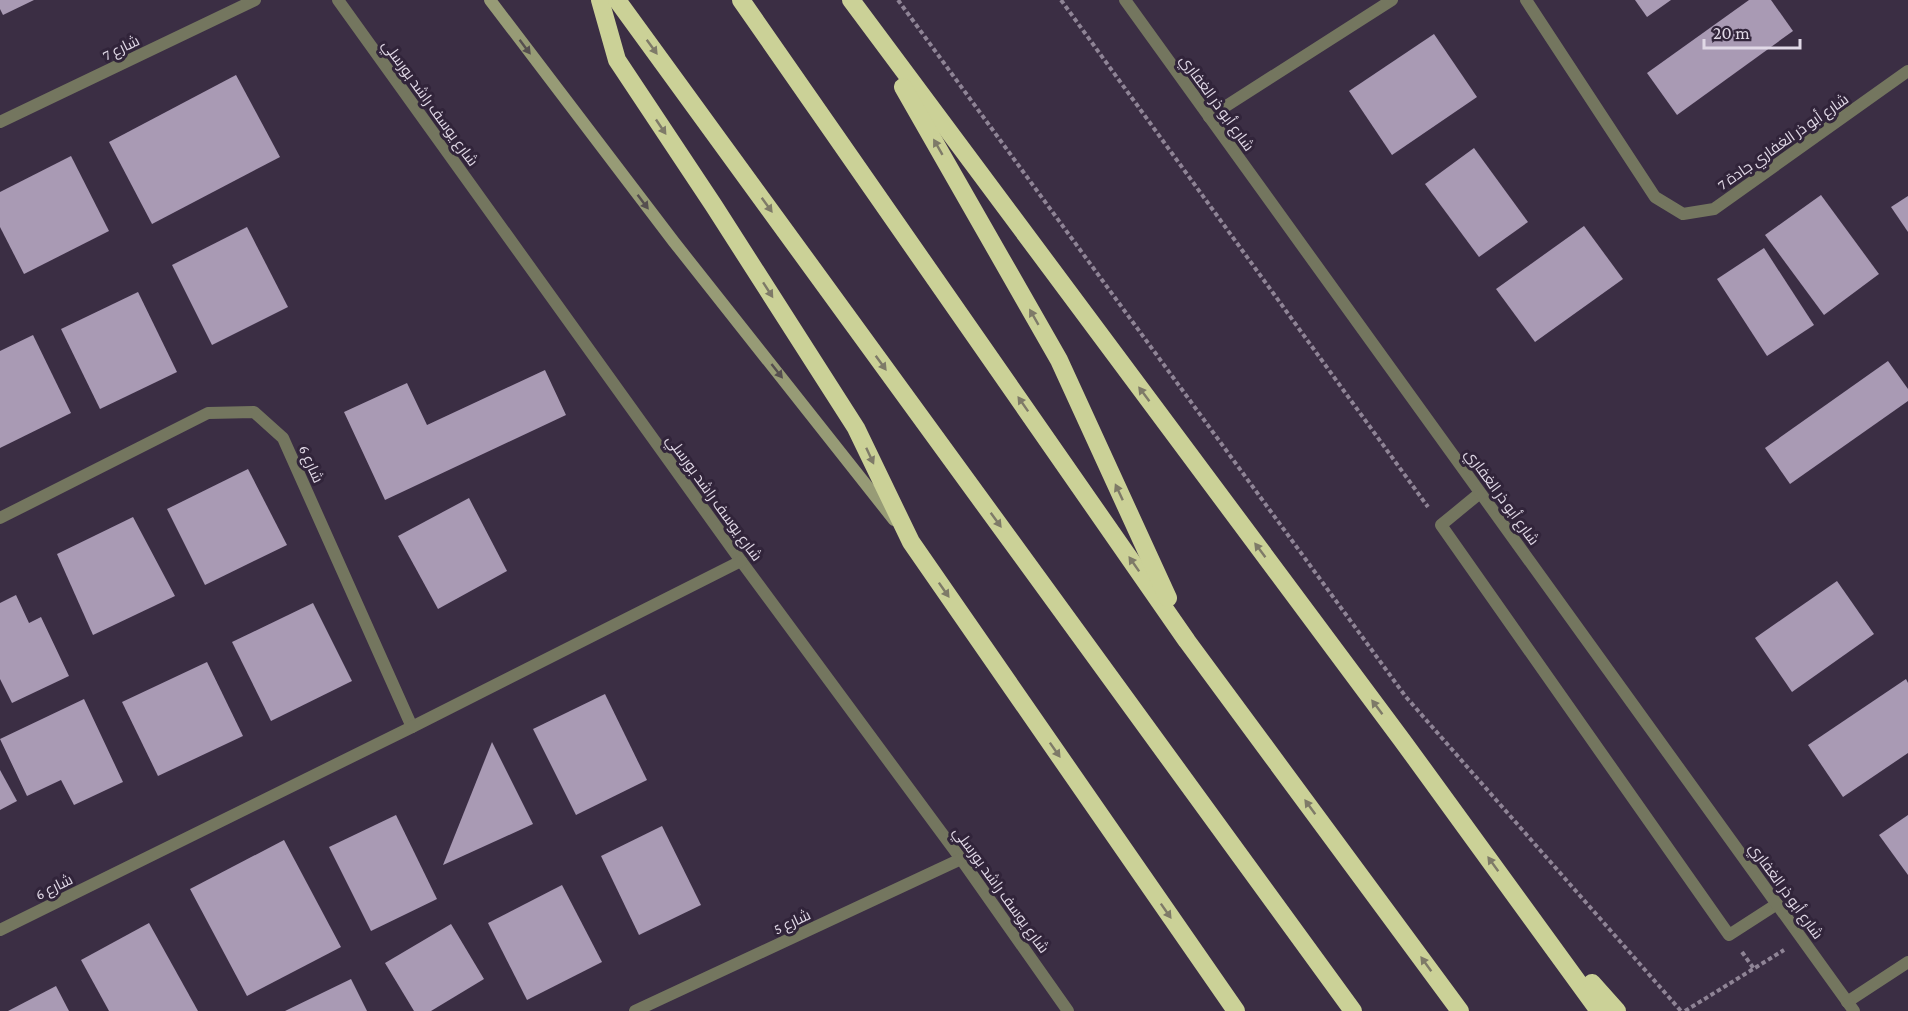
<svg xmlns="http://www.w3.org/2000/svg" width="1908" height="1011" viewBox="0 0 1908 1011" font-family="'Crimson Pro',Cairo,serif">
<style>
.building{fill:#a99ab4}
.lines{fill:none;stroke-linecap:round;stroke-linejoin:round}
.path{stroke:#8f8496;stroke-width:4;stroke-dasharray:4.5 3;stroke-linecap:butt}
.service{stroke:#74765f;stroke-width:12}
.minor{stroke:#74765f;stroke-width:12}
.tertiary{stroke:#74765f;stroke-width:12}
.secondary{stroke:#979b76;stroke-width:12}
.motorway{stroke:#cbd197;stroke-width:18}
.oneway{fill:#554e4f}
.oneway2{fill:#7e7a68}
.labels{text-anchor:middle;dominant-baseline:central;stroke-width:6;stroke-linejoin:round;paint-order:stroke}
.street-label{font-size:15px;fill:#e1d9e7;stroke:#31243a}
</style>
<rect width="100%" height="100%" fill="#3b2e44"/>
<!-- building -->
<g class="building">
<path d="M0,0H34L3,15L0,9Z"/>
<path d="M1635,0H1671L1647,17Z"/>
<path d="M1749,0H1771L1793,31L1677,115L1647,73Z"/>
<path d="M1434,34L1477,97L1392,155L1349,91Z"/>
<path d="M236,75L280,157L152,224L109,142Z"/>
<path d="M1474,148L1528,222L1479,257L1425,184Z"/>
<path d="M71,156L109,231L24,274L0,227V192Z"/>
<path d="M1821,195L1879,274L1824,315L1765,235Z"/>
<path d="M1908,196V232L1891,207Z"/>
<path d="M1584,226L1623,279L1535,342L1496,289Z"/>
<path d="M247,227L288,307L212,345L172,265Z"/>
<path d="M1764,248L1814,325L1767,356L1717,279Z"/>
<path d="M138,292L177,372L100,409L61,329Z"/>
<path d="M33,335L71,413L0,448V351Z"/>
<path d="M1888,361L1908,389V401L1790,484L1765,448Z"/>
<path d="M545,370L566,415L385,500L344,412L407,383L427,425Z"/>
<path d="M248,469L287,545L205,585L167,509Z"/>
<path d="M469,498L507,571L438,609L398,536Z"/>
<path d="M133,517L175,596L93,635L57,554Z"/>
<path d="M1837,581L1874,634L1792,692L1755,638Z"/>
<path d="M16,595L29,623L41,617L69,676L12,703L0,679V603Z"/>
<path d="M313,603L352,681L271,721L232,642Z"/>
<path d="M207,662L243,736L158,776L122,702Z"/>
<path d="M1906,679L1908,683V753L1843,797L1808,745Z"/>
<path d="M605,694L647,780L576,815L533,729Z"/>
<path d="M84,699L123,782L74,805L61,780L27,796L0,739Z"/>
<path d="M492,742L533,824L443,865Z"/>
<path d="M0,770L17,801L0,810Z"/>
<path d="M396,815L437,899L371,931L329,847Z"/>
<path d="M1908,815V875L1879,835Z"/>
<path d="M662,826L701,905L639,935L601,856Z"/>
<path d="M284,840L341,947L247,996L190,889Z"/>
<path d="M562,885L602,962L527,1000L488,923Z"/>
<path d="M149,923L198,1011H109L81,960Z"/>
<path d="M451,924L484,979L431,1011H414L385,963Z"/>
<path d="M351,979L367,1011H285Z"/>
<path d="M56,986L69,1011H8Z"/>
</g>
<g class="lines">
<!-- path -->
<g class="path">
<path d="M898,0L1406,697L1681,1011"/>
<path d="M1061,0L1428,507"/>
<path d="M1742,952L1754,969"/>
<path d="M1685,1011L1784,950"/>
</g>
<!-- service -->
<path class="service" d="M1480,493L1441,525L1729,935L1777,904"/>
<!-- minor -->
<g class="minor">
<path d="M338,0L741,561L961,859L1068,1011"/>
<path d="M1526,0L1655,197L1683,214L1714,209L1908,71"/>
<path d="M1209,117L1392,0"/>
<path d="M0,122L255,0"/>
<path d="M0,518L208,413L254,412L283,438L412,727"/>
<path d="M0,930L412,727L741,561"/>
<path d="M1847,1002L1908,962"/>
<path d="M635,1011L961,859"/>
</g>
<!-- tertiary -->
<path class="tertiary" d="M1125,0L1854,1011"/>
<!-- secondary -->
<path class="secondary" d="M490,0L674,242L894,520"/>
<!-- motorway -->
<g class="motorway">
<path d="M600,0L617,60L714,206L856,428L911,542L1236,1011"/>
<path d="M617,0L1353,1011"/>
<path d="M741,0L1187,641L1460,1011"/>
<path d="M851,0L1402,740L1599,1011"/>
<path d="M903,87L1059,360L1168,598"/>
<path d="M1592,983L1617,1011"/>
</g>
</g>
<!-- one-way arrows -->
<defs><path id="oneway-solid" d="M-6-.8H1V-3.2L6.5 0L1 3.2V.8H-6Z" transform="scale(1.5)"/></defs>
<g class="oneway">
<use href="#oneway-solid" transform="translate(525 47) rotate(53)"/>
<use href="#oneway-solid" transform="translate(643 202) rotate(53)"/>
<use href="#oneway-solid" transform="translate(777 371) rotate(52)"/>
</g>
<g class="oneway2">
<use href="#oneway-solid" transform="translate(652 47) rotate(54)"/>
<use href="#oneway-solid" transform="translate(661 127) rotate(56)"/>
<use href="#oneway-solid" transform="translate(938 147) rotate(-120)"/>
<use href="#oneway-solid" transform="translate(767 205) rotate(54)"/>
<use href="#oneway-solid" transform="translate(768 290) rotate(57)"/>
<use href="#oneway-solid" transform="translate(1034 317) rotate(-120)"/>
<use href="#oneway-solid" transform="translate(881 363) rotate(54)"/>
<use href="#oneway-solid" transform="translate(1144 394) rotate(-127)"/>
<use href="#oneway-solid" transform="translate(1023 404) rotate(-125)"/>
<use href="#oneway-solid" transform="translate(870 456) rotate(65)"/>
<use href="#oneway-solid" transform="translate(1119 492) rotate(-115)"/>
<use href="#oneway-solid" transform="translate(996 520) rotate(54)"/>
<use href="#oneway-solid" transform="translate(1260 550) rotate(-127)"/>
<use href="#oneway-solid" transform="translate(1134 564) rotate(-125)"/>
<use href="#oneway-solid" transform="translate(944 590) rotate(55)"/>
<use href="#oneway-solid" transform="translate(1377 707) rotate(-127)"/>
<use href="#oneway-solid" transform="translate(1055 750) rotate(55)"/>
<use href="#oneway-solid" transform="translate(1310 807) rotate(-126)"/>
<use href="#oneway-solid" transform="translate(1493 864) rotate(-126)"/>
<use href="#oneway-solid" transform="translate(1166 911) rotate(55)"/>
<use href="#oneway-solid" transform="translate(1426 964) rotate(-126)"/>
</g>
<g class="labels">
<!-- street labels -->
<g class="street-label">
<text transform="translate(121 48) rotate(-26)">شارع 7</text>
<text transform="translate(430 103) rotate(54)">شارع يوسف راشد بورسلي</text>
<text transform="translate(1217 103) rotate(54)">شارع أبو ذر الغفاري</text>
<text transform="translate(1783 142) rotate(-35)">شارع أبو ذر الغفاري جادة 7</text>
<text transform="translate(311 464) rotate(66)">شارع 6</text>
<text transform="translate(1502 497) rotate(54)">شارع أبو ذر الغفاري</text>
<text transform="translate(714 498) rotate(54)">شارع يوسف راشد بورسلي</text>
<text transform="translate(54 887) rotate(-26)">شارع 6</text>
<text transform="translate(1001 890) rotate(54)">شارع يوسف راشد بورسلي</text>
<text transform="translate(1786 891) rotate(54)">شارع أبو ذر الغفاري</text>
<text transform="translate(792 922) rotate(-25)">شارع 5</text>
</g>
</g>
<!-- scale -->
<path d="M1704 39v9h96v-9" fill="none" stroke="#e1d9e7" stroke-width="3"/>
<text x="1713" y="39" font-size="18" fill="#e1d9e7" stroke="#31243a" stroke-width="4.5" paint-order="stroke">20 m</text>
</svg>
